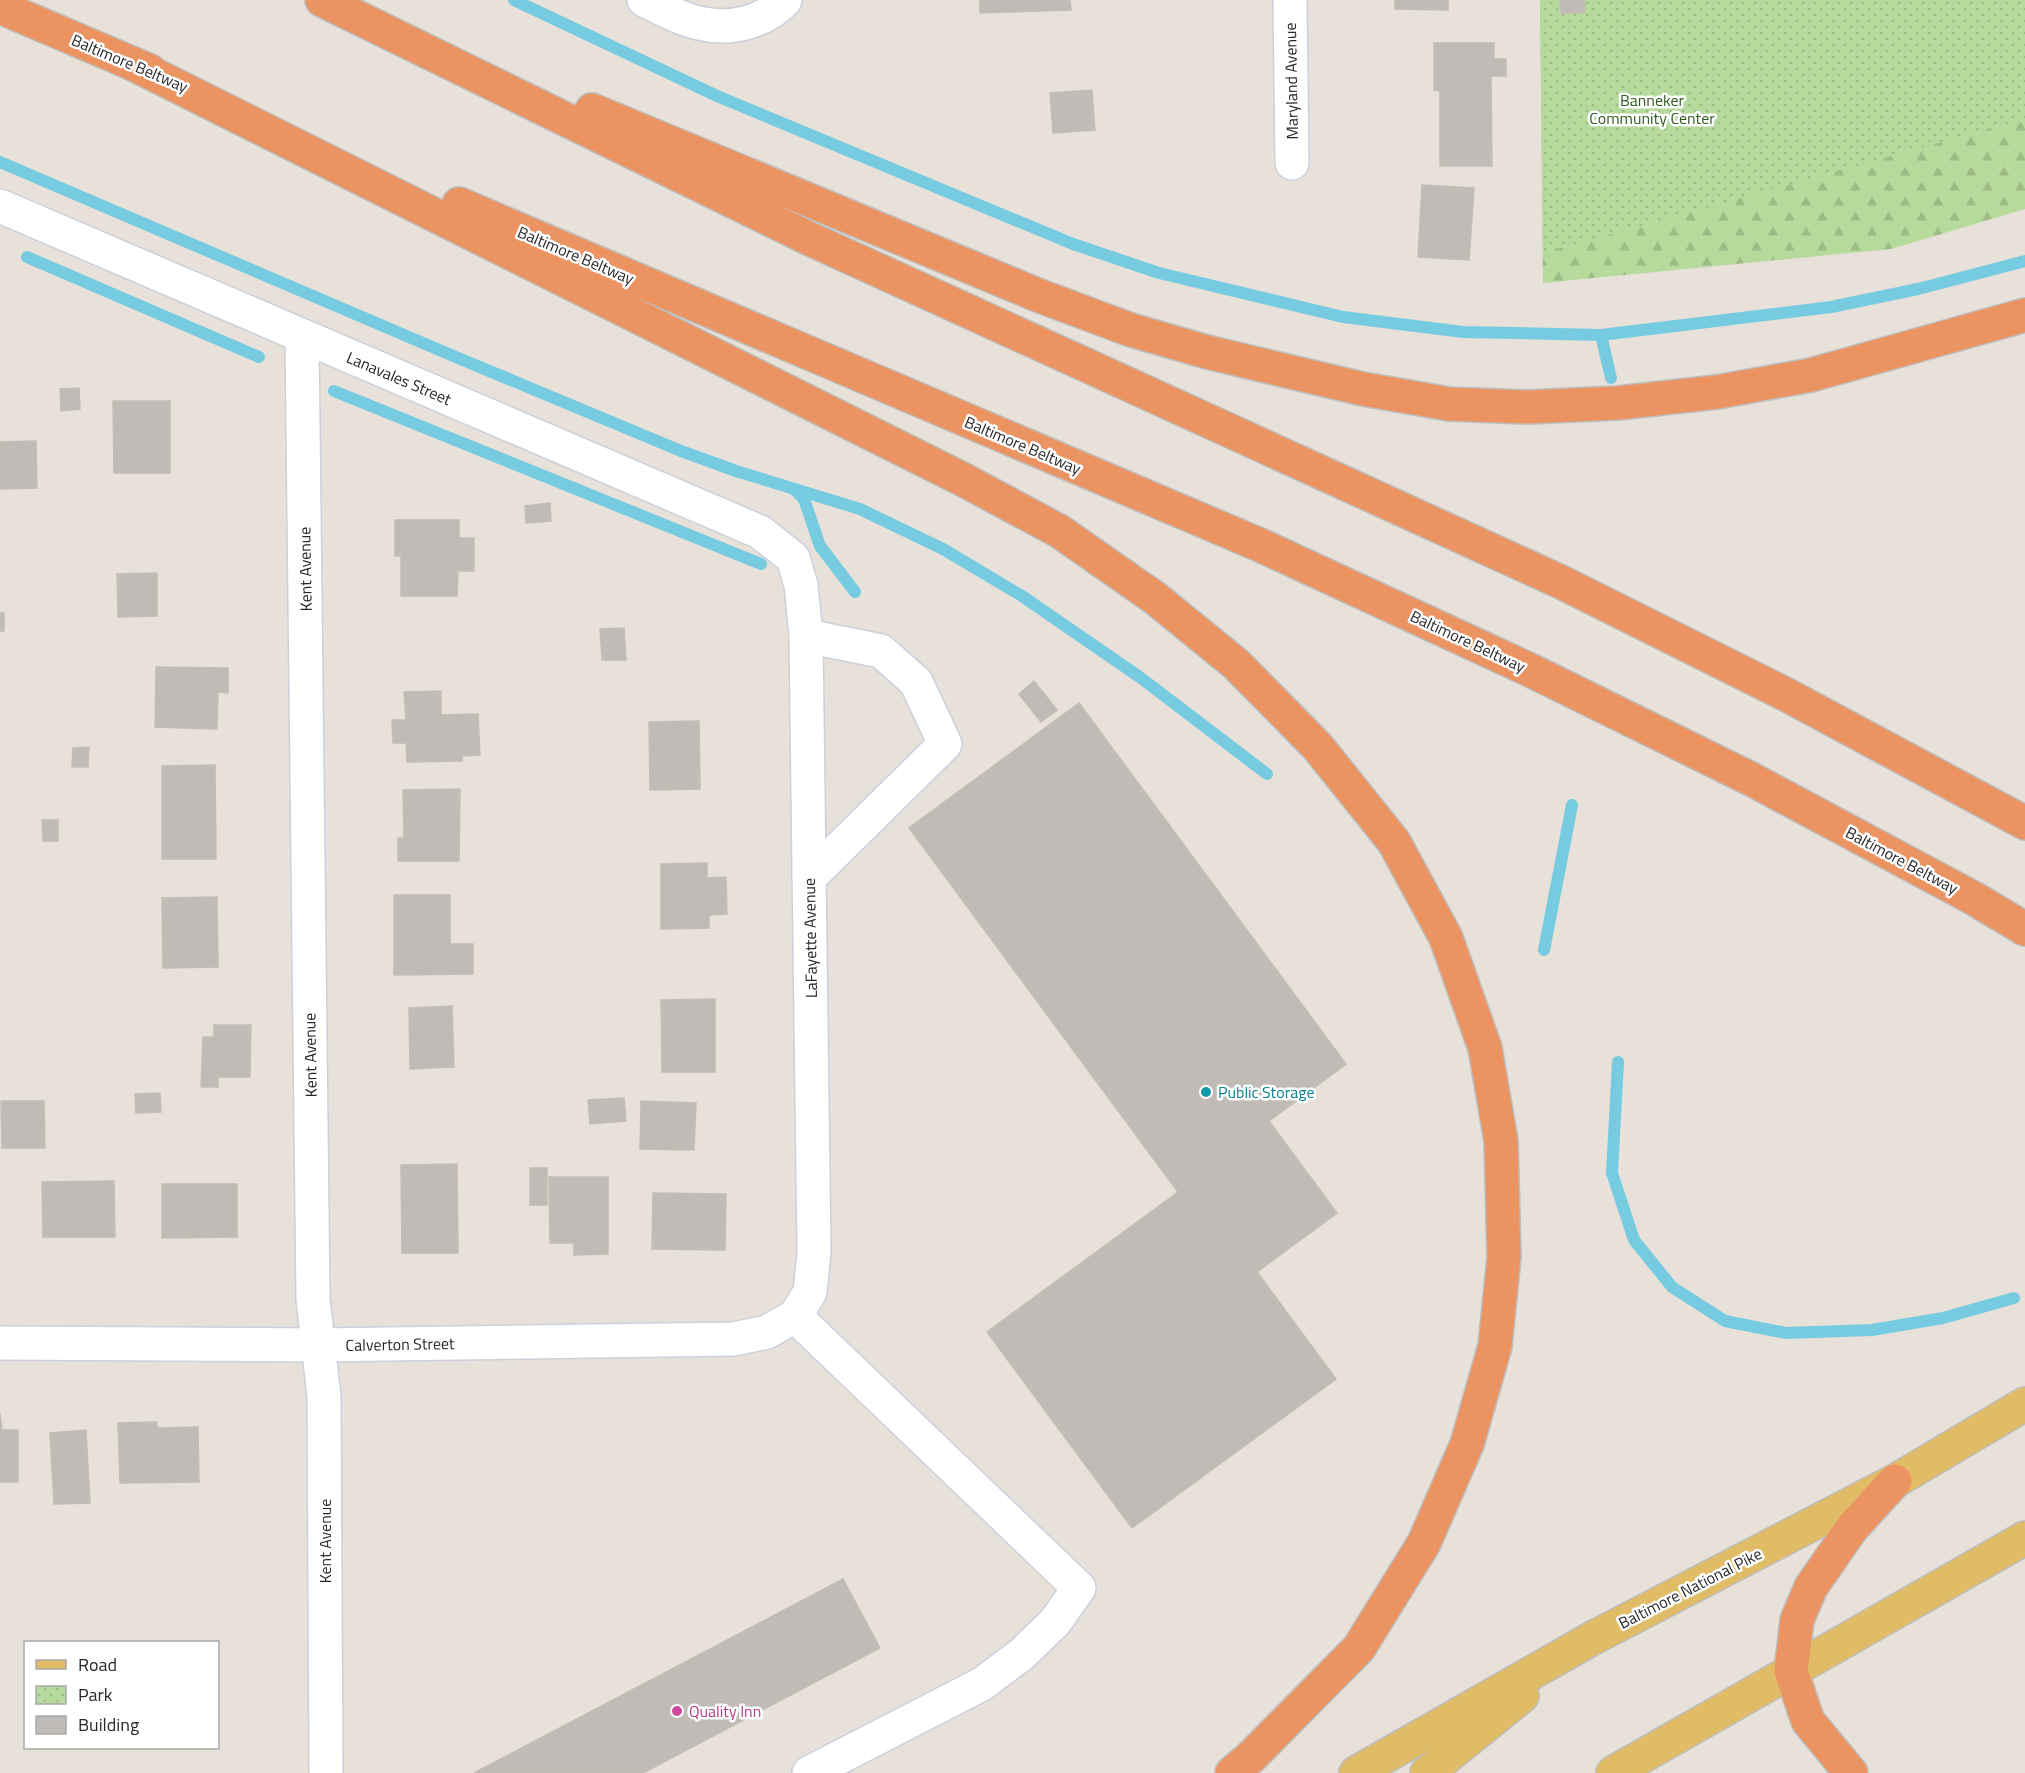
<svg xmlns="http://www.w3.org/2000/svg" width="2025" height="1773" viewBox="0 0 2025 1773" font-family="'Titillium Web',sans-serif">
<style>
.forest{fill:url(#forest-firs)}
.park{fill:url(#park-dots)}
.lines{fill:none;stroke-linecap:round;stroke-linejoin:round}
.stream{stroke:#77cbe0;stroke-width:12}
.building{fill:#c0bbb6;stroke:#c3bdb4;stroke-width:1.5}
.minor-casing{stroke:#ccd0db;stroke-width:36}
.major-casing{stroke:#bebebe;stroke-width:36}
.highway-casing{stroke:#bebebe;stroke-width:36}
.minor{stroke:#fff;stroke-width:33}
.major{stroke:#e0bc66;stroke-width:33}
.highway{stroke:#ec9461;stroke-width:33}
.culture-dot{fill:#0f9aa8;stroke:#fff;stroke-width:2}
.hotel-dot{fill:#d1479c;stroke:#fff;stroke-width:2}
.labels{text-anchor:middle;dominant-baseline:central;stroke-width:5;stroke-linejoin:round;paint-order:stroke}
.street-label{font-size:16px;fill:#272727;stroke:#fff}
.park-label{font-size:16px;fill:#305b20;stroke:#fff}
.culture-label{font-size:16px;fill:#0d838f;stroke:#fff;text-anchor:start}
.hotel-label{font-size:16px;fill:#b23c85;stroke:#fff;text-anchor:start}
</style>
<defs>
<pattern id="forest-firs" width="22" height="20" patternUnits="userSpaceOnUse" patternTransform="scale(1.5)"><rect width="22" height="20" fill="#b5da9b"/><path d="M5 1l3.5 6h-7zM16 11l3.5 6h-7z" fill="#9cbb86"/></pattern>
<pattern id="park-dots" width="8" height="8" patternUnits="userSpaceOnUse" patternTransform="scale(1.5)"><rect width="8" height="8" fill="#b5da9b"/><path d="M2 2h.1M6 6h.1" fill="none" stroke="#9cbb86" stroke-width="1.8" stroke-linecap="round"/></pattern>
</defs>
<rect width="100%" height="100%" fill="#e8e1da"/>
<!-- forest -->
<path class="forest" d="M1540,0H2025V209L1891,249L1543,283Z"/>
<!-- park -->
<path class="park" d="M1540,0H2025V119L1543,253Z"/>
<g class="lines">
<!-- stream -->
<g class="stream">
<path d="M514,0L717,96L1073,244L1159,273L1343,317L1463,332L1601,335L1831,307L1918,289L2025,261"/>
<path d="M0,162L451,355L681,451L736,471L860,509L943,549L1022,596L1141,678L1267,774"/>
<path d="M27,257L259,357"/>
<path d="M1601,335L1611,378"/>
<path d="M334,391L761,564"/>
<path d="M794,489L804,499L820,546L855,592"/>
<path d="M1544,950L1572,805"/>
<path d="M1618,1062L1612,1173L1634,1240L1672,1287L1725,1321L1786,1333L1872,1330L1943,1318L2014,1298"/>
</g>
</g>
<!-- building -->
<g class="building">
<path d="M980,0H1070L1071,10L980,13Z"/>
<path d="M1395,0H1448V10L1395,9Z"/>
<path d="M1560,0H1584L1585,12L1561,14Z"/>
<path d="M1434,43H1494V59H1506V76H1491L1492,166H1440V91L1434,90Z"/>
<path d="M1092,90L1095,130L1053,133L1050,93Z"/>
<path d="M1422,185L1474,188L1469,260L1418,257Z"/>
<path d="M79,388L80,409L61,411L60,389Z"/>
<path d="M113,401H170V473H114Z"/>
<path d="M36,441L37,488L0,489V442Z"/>
<path d="M550,503L551,521L526,523L525,506Z"/>
<path d="M395,520H459V538H474V571H458L457,596H401V556H395Z"/>
<path d="M157,573V616L118,617L117,574Z"/>
<rect x="0" y="613" width="4" height="18"/>
<path d="M624,628L626,660H602L600,629Z"/>
<path d="M156,667L228,668V693L218,692L217,729L155,727Z"/>
<path d="M1034,681L1057,710L1041,722L1019,694Z"/>
<path d="M441,691V715L478,714L480,755L462,756V761L407,762L406,743H393L392,720H406L404,692Z"/>
<path d="M1079,703L1346,1064L1269,1121L1337,1213L1257,1272L1336,1379L1132,1528L987,1332L1178,1192L909,828Z"/>
<path d="M699,721L700,789L650,790L649,722Z"/>
<path d="M89,747L88,767H72L73,748Z"/>
<path d="M215,765L216,859H162V766Z"/>
<path d="M460,789L459,861H398V838H404L403,790Z"/>
<path d="M42,820H58V841H43Z"/>
<path d="M707,863V878L726,877L727,914L709,915V928L661,929V864Z"/>
<path d="M394,895H450V944H473V974L394,975Z"/>
<path d="M217,897L218,967L163,968L162,898Z"/>
<path d="M715,999V1072H662L661,1000Z"/>
<path d="M452,1006L454,1067L410,1069L409,1008Z"/>
<path d="M214,1025H251L250,1077H218V1087H201L203,1037H214Z"/>
<path d="M160,1093L161,1112L136,1113L135,1094Z"/>
<path d="M624,1098L626,1121L590,1124L588,1100Z"/>
<path d="M1,1101H44L45,1148H2Z"/>
<path d="M641,1101L696,1103L694,1150L640,1149Z"/>
<path d="M457,1164L458,1253H402L401,1165Z"/>
<rect x="530" y="1168" width="17" height="37"/>
<path d="M549,1177H608V1254L574,1255V1243H550Z"/>
<path d="M114,1181L115,1237H43L42,1182Z"/>
<path d="M162,1184H237V1237L162,1238Z"/>
<path d="M653,1193L726,1194L725,1250L652,1249Z"/>
<path d="M0,1413L2,1430H18V1482H0Z"/>
<path d="M157,1422V1428L198,1427L199,1482L120,1483L118,1423Z"/>
<path d="M86,1430L90,1503L54,1504L50,1433Z"/>
<path d="M843,1579L880,1648L643,1773H474Z"/>
</g>
<g class="lines">
<defs>
<g id="minor">
<path d="M644,0C663,9 684,21 704,24C734,30 765,21 785,0"/>
<path d="M1290,0L1292,163"/>
<path d="M0,206L760,532L793,558L801,585L806,636L814,1253L810,1292L795,1316L767,1332L734,1339L318,1345L0,1343"/>
<path d="M302,337L313,1299L324,1396L326,1773"/>
<path d="M806,636L881,651L916,682L945,744L809,878"/>
<path d="M795,1316L1079,1588L1055,1622L1022,1654L982,1684L809,1773"/>
</g>
<g id="major">
<path d="M1356,1773L1591,1639L1895,1481L2025,1404"/>
<path d="M1427,1773L1522,1696"/>
<path d="M1613,1773L2025,1538"/>
</g>
<g id="highway">
<path d="M322,0L810,239L1561,582L1787,695L2025,823"/>
<path d="M0,7L150,71"/>
<path d="M131,63L964,480L1059,531L1155,598L1236,664L1317,746L1394,842L1446,938L1485,1048L1501,1141L1504,1257L1495,1346L1467,1444L1424,1543L1359,1648L1251,1757L1232,1773"/>
<path d="M592,110L1040,296L1131,330L1207,352L1363,389L1449,404L1528,407L1618,403L1717,392L1811,375L2025,315"/>
<path d="M459,204L1260,545L1530,670L1753,780L1975,899L2025,929"/>
<path d="M1851,1773L1808,1721L1791,1671L1797,1620L1811,1587L1852,1528L1895,1481"/>
</g>
</defs>
<!-- minor casing -->
<use href="#minor" class="minor-casing"/>
<!-- major casing -->
<use href="#major" class="major-casing"/>
<!-- highway casing -->
<use href="#highway" class="highway-casing"/>
<!-- minor -->
<use href="#minor" class="minor"/>
<!-- major -->
<use href="#major" class="major"/>
<!-- highway -->
<use href="#highway" class="highway"/>
</g>
<!-- markers -->
<circle class="culture-dot" cx="1206" cy="1092" r="6"/>
<circle class="hotel-dot" cx="677" cy="1711" r="6"/>
<g class="labels">
<!-- street labels -->
<g class="street-label">
<text transform="translate(130 63) rotate(23)">Baltimore Beltway</text>
<text transform="translate(1291 81) rotate(-91)">Maryland Avenue</text>
<text transform="translate(576 255) rotate(23)">Baltimore Beltway</text>
<text transform="translate(399 378) rotate(23)">Lanavales Street</text>
<text transform="translate(1023 445) rotate(23)">Baltimore Beltway</text>
<text transform="translate(305 569) rotate(-91)">Kent Avenue</text>
<text transform="translate(1468 641) rotate(25)">Baltimore Beltway</text>
<text transform="translate(1902 860) rotate(28)">Baltimore Beltway</text>
<text transform="translate(810 938) rotate(-91)">LaFayette Avenue</text>
<text transform="translate(310 1055) rotate(-91)">Kent Avenue</text>
<text transform="translate(400 1344) rotate(-1)">Calverton Street</text>
<text transform="translate(325 1541) rotate(-90)">Kent Avenue</text>
<text transform="translate(1690 1588) rotate(-27)">Baltimore National Pike</text>
</g>
<!-- park labels -->
<g class="park-label">
<text x="1652" y="100">Banneker<tspan x="1652" dy="18">Community Center</tspan></text>
</g>
<!-- culture labels -->
<g class="culture-label">
<text x="1218" y="1092">Public Storage</text>
</g>
<!-- hotel labels -->
<g class="hotel-label">
<text x="689" y="1711">Quality Inn</text>
</g>
</g>
<!-- legend -->
<rect x="24" y="1641" width="195" height="108" fill="#ffffff" stroke="#a9a9a9" stroke-width="1.5"/>
<rect x="36" y="1660" width="30" height="9" fill="#e0bc66" stroke="#a9a9a9" stroke-width="1.5"/>
<text x="78" y="1671" font-size="18" fill="#272727">Road</text>
<rect x="36" y="1686" width="30" height="18" fill="url(#park-dots)" stroke="#a9a9a9" stroke-width="1.5"/>
<text x="78" y="1701" font-size="18" fill="#272727">Park</text>
<rect x="36" y="1716" width="30" height="18" fill="#c0bbb6" stroke="#a9a9a9" stroke-width="1.5"/>
<text x="78" y="1731" font-size="18" fill="#272727">Building</text>
</svg>
